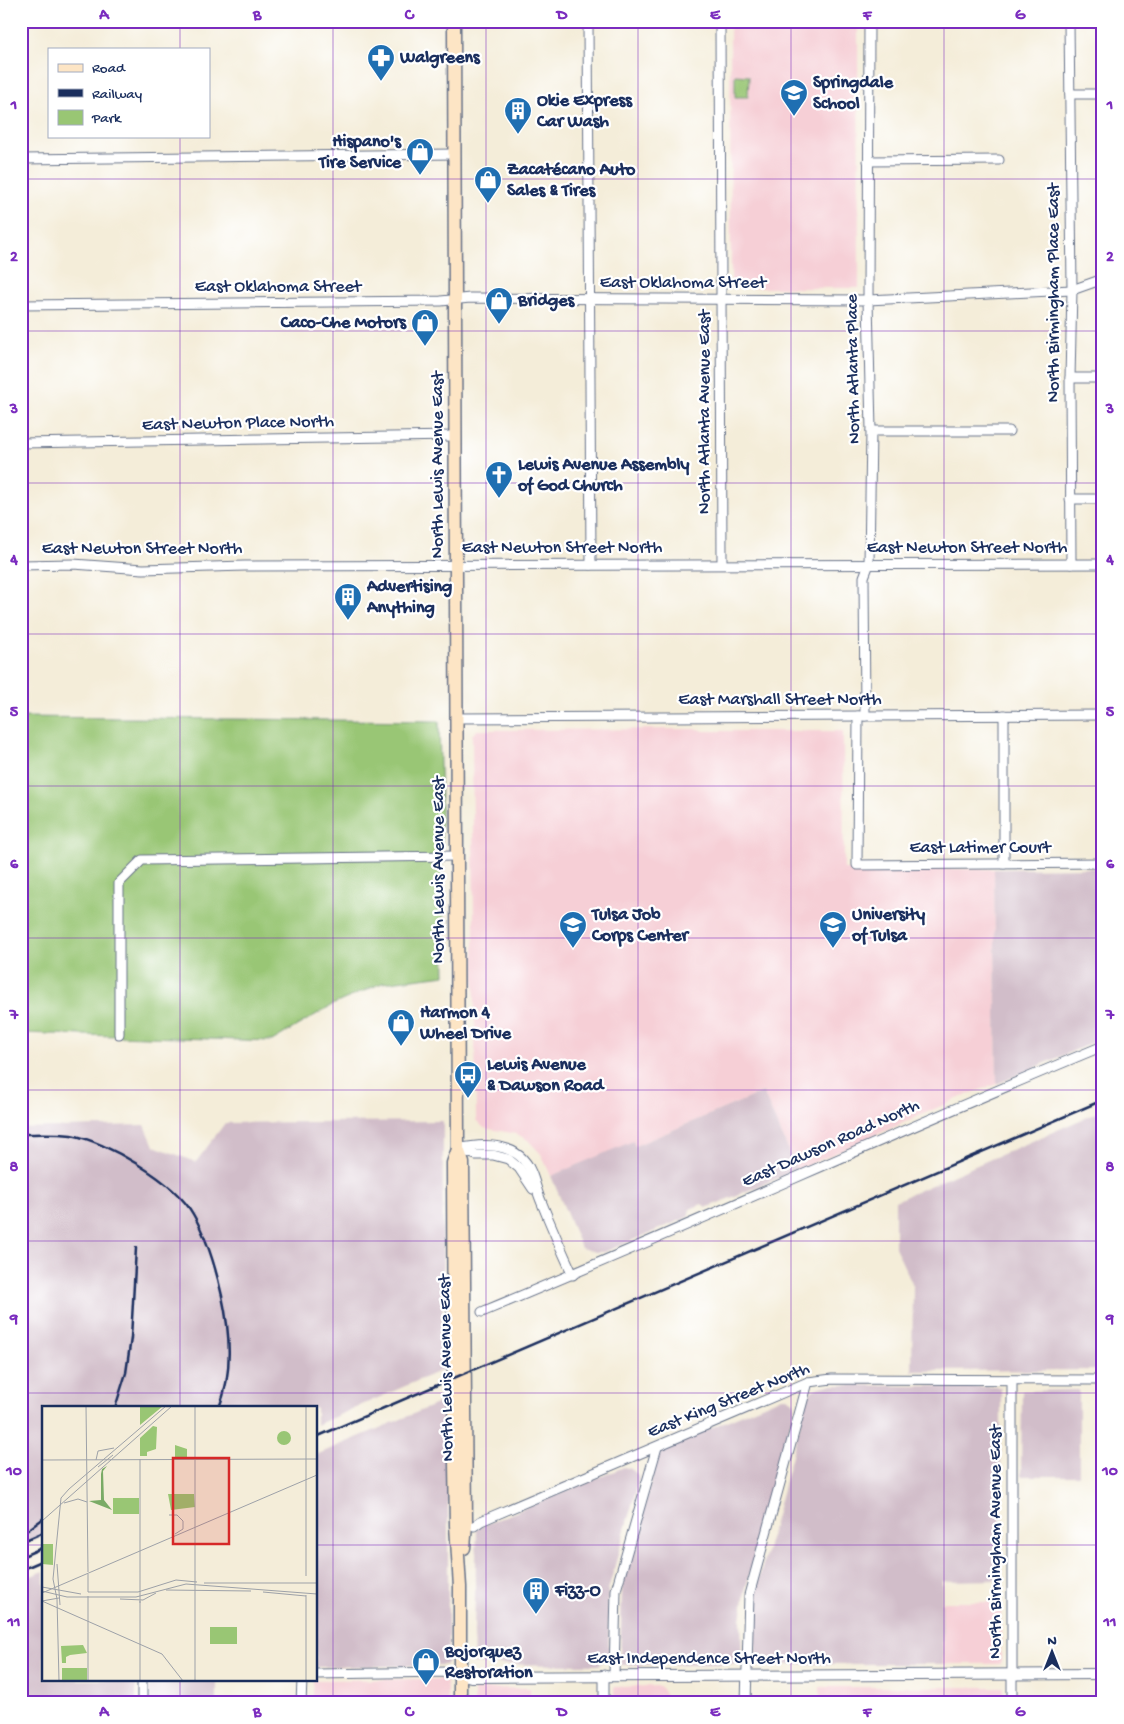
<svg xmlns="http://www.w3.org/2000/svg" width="1124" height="1724" viewBox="0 0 1124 1724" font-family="'Gochi Hand',sans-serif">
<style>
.built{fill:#f6cfd6}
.industrial{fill:#d1bdc9}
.green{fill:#99c674;stroke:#5a7a69}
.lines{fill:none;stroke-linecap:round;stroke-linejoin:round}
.minor-casing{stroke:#677289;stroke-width:11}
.tertiary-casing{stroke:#677289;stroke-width:12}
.secondary-casing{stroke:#677289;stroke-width:15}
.minor{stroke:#fff;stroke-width:9}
.tertiary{stroke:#fff;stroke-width:10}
.secondary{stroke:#fde5c5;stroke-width:12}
.rail{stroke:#1b2f5e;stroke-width:2.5}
.grid{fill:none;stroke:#7b2cbf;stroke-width:1;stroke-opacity:0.55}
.labels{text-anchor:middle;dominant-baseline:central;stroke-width:4.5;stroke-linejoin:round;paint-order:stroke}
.poi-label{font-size:18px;font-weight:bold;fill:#1b2f5e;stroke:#fff;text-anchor:start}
.street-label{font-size:18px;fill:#1b2f5e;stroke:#fff}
.inset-road{fill:none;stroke:#9da1a8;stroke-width:1}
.view{fill:#d62828;fill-opacity:0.15;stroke:#d62828;stroke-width:2.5}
.inset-edge{fill:none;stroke:#1b2f5e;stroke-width:2.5}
.neatline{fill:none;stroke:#7b2cbf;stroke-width:2}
.grid-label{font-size:16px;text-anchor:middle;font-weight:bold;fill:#7b2cbf}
</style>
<rect width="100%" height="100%" fill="#fff"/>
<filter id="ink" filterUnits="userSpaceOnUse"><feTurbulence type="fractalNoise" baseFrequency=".02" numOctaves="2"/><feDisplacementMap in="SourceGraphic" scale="10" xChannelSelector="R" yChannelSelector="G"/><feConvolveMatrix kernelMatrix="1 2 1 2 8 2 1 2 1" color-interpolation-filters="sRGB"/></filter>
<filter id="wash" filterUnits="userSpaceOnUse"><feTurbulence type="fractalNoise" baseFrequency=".0096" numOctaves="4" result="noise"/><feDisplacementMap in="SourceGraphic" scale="20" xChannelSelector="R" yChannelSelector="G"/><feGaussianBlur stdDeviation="1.12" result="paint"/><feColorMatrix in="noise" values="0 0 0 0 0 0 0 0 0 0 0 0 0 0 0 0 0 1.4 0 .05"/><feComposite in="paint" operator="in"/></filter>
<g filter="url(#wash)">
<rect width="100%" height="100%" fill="#f4edd9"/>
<!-- built -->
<g class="built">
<path d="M730,25H858L859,288H731Z"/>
<path d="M699,729L704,731H843L844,869H994L997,1084L966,1095L797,1170L763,1092L635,1146L632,1142L551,1176L541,1154L528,1140L517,1134L484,1128L476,1120L472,735L477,730Z"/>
<path d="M942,1602H1001V1664H943Z"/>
<path d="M446,1679L448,1703H313V1680Z"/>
<path d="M660,1686L670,1703H614V1687Z"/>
<rect x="820" y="1687" width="183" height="16"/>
<path d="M530,1688V1703H474V1689Z"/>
</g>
<!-- industrial -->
<g class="industrial">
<path d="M1103,868V1038L997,1084L994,869Z"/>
<path d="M763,1092L797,1170L706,1208L702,1204L690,1209L688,1217L604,1252H596L581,1248L551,1176L633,1141L635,1146Z"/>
<path d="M1103,1110V1370L912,1371L913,1286L895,1247V1201Z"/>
<path d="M443,1121L442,1370L316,1425V1408H44V1535L21,1547V1128L145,1125L154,1146L196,1162L225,1123Z"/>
<path d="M830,1385L1001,1387V1580L942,1581L943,1664H756L755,1595L807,1398L813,1390L820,1387Z"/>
<path d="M1079,1390V1476H1021L1022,1391Z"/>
<path d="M782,1397H787L792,1400L795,1405L793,1414L745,1591L741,1620L742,1664L621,1665L620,1662L622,1586L658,1457L669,1446Z"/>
<path d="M444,1401L448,1425V1661L445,1665L316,1667V1455Z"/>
<path d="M624,1467L631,1469L638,1475L639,1480L608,1590L609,1656L599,1665L473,1664L477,1528Z"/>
<path d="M44,1571V1680H136V1703H21V1580Z"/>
<path d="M154,1680H217V1703H148V1689Z"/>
</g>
<!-- green -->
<g class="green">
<path d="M735,75L749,76L748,97H735Z"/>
<path d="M21,717L439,721L445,975L382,983L332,1005L272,1041L21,1033Z"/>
<rect x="910" y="1701" width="52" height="2"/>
</g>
</g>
<g filter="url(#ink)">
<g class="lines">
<defs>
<g id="minor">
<path d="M588,21L591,565"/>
<path d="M720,21L722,564"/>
<path d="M1069,21L1072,290L1070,378L1071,564"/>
<path d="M1070,94H1103"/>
<path d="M21,159L454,154"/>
<path d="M868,161L999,160"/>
<path d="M21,305L441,301L470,298L868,300L1072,290L1103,279"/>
<path d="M1070,378H1103"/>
<path d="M871,431H1009"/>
<path d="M21,443L455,436"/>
<path d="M1070,499H1103"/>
<path d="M21,565L73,564L143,569L245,566L1103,564"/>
<path d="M1004,715V864"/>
<path d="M858,716L857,865L1103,863"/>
<path d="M865,716L864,577L869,564L871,431L868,300L869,21"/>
<path d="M457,718L1103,715"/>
<path d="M119,1034V883L142,860L457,856"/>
<path d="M458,1149C484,1143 519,1142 531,1172C535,1181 537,1192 541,1201C551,1226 562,1251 573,1275"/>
<path d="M458,1149L476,1155H493L508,1159L519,1168L533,1189"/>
<path d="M482,1312C690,1226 895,1132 1103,1046"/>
<path d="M1012,1381V1703"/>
<path d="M474,1526L481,1521L808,1382L832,1379L1103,1380"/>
<path d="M316,1674L448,1672L460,1674"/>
<path d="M614,1675L616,1590L657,1447"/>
<path d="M142,1680V1703"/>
<path d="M301,1703L302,1680"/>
<path d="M604,1703V1675"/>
<path d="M746,1703L749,1595L808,1382"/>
</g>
<path id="tertiary" d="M460,1674L471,1677L1103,1674"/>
<g id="secondary">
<path d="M454,21L458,1149L453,1163L454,1398L456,1525L460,1587V1703"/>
<path d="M458,1149L463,1163L466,1524L464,1548"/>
</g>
</defs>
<!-- minor casing -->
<use href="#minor" class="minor-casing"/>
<!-- tertiary casing -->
<use href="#tertiary" class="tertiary-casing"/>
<!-- secondary casing -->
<use href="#secondary" class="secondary-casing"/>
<!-- minor -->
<use href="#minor" class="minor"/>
<!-- tertiary -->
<use href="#tertiary" class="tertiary"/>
<!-- secondary -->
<use href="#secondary" class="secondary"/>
<!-- rail -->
<g class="rail">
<path d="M21,1134C37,1134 54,1133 71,1135C106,1141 175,1182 193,1214C207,1238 216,1269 222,1296C230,1332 233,1373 219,1408"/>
<path d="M115,1408L126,1373L131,1338L136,1248"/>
<path d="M316,1437L1103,1100"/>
<path d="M21,1535L44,1518"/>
<path d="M21,1542L44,1532"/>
<path d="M21,1557L44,1547"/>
<path d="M21,1570L44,1560"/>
</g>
</g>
</g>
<!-- grid -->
<path class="grid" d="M180,21V49M333,21V1703M486,21V1703M638,21V1703M791,21V1703M944,21V1703M180,136V1408M21,179H1103M21,331H1103M21,483H1103M21,634H1103M21,786H1103M21,938H1103M21,1090H1103M21,1241H1103M21,1393H1103M21,1545H44M316,1545H1103M180,1680V1703"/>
<!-- icons -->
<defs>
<symbol id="pharmacy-pin" viewBox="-11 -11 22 30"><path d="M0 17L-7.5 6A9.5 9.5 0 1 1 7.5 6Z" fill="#1f6fb2" stroke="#fff"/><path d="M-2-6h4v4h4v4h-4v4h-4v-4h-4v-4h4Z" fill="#fff"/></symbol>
<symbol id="school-pin" viewBox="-11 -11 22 30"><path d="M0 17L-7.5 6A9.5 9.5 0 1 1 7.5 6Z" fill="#1f6fb2" stroke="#fff"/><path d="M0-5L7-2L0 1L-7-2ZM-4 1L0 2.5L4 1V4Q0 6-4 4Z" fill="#fff"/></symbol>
<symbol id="building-pin" viewBox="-11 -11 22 30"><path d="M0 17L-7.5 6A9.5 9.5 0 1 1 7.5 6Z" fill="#1f6fb2" stroke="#fff"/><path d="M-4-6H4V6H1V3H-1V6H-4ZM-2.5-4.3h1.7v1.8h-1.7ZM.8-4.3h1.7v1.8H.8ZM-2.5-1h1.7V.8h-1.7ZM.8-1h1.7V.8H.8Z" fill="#fff"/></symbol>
<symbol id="shop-pin" viewBox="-11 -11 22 30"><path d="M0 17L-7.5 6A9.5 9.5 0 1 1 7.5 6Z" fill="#1f6fb2" stroke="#fff"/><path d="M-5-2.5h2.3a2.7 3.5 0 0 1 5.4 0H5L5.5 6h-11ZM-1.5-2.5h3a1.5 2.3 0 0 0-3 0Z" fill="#fff"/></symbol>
<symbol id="church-pin" viewBox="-11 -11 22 30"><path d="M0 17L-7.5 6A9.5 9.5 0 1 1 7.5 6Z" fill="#1f6fb2" stroke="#fff"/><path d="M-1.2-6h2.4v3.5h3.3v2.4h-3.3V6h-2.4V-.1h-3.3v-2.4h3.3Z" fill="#fff"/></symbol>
<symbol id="university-pin" viewBox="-11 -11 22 30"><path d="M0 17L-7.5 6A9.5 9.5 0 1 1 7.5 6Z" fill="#1f6fb2" stroke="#fff"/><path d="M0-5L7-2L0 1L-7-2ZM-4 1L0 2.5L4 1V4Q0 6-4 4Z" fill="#fff"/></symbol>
<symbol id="bus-pin" viewBox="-11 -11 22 30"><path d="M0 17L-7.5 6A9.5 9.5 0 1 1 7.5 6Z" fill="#1f6fb2" stroke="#fff"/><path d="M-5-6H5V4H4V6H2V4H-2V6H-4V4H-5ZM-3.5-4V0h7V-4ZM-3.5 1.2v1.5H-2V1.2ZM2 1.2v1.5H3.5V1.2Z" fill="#fff"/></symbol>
</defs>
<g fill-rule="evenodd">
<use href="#pharmacy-pin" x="365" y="42" width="32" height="43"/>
<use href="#school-pin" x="778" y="77" width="32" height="43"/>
<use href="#building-pin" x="502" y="95" width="32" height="43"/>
<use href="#shop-pin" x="404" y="136" width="32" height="43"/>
<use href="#shop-pin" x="472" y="164" width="32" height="43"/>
<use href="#shop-pin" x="483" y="285" width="32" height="43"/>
<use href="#shop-pin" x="409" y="307" width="32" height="43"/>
<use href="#church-pin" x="483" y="459" width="32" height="43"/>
<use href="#building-pin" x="332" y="581" width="32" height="43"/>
<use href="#university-pin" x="557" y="909" width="32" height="43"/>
<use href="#university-pin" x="817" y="909" width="32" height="43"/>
<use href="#shop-pin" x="385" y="1007" width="32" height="43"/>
<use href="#bus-pin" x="452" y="1059" width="32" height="43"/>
<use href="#building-pin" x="520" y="1575" width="32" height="43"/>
<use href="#shop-pin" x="410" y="1646" width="32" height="43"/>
</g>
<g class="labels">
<!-- poi labels -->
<g class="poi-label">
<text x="400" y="58">Walgreens</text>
<text x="813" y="83">Springdale<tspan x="813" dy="21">School</tspan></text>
<text x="537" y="101">Okie Express<tspan x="537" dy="21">Car Wash</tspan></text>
<text x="401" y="142" text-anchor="end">Hispano's<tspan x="401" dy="21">Tire Service</tspan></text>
<text x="507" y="170">Zacatécano Auto<tspan x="507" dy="21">Sales &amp; Tires</tspan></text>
<text x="518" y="301">Bridges</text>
<text x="406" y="323" text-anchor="end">Caco-Che Motors</text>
<text x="518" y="465">Lewis Avenue Assembly<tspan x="518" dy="21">of God Church</tspan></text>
<text x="367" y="587">Advertising<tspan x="367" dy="21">Anything</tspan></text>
<text x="592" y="915">Tulsa Job<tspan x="592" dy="21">Corps Center</tspan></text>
<text x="852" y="915">University<tspan x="852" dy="21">of Tulsa</tspan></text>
<text x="420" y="1013">Harmon 4<tspan x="420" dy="21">Wheel Drive</tspan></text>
<text x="487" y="1065">Lewis Avenue<tspan x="487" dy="21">&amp; Dawson Road</tspan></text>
<text x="555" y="1591">Fizz-O</text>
<text x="445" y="1652">Bojorquez<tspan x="445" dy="21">Restoration</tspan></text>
</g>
<!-- street labels -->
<g class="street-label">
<text x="683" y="283">East Oklahoma Street</text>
<text x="278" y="287">East Oklahoma Street</text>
<text transform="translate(1054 293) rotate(-90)">North Birmingham Place East</text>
<text transform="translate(854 369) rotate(-91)">North Atlanta Place</text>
<text transform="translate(705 412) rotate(-90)">North Atlanta Avenue East</text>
<text transform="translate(238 424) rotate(-1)">East Newton Place North</text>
<text transform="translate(438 465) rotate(-90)">North Lewis Avenue East</text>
<text x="562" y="548">East Newton Street North</text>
<text x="967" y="548">East Newton Street North</text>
<text x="142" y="549">East Newton Street North</text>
<text x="780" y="700">East Marshall Street North</text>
<text x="980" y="848">East Latimer Court</text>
<text transform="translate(439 870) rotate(-90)">North Lewis Avenue East</text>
<text transform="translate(831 1144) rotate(-24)">East Dawson Road North</text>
<text transform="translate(447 1368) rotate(-91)">North Lewis Avenue East</text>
<text transform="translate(729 1401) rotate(-22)">East King Street North</text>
<text transform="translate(996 1542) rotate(-90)">North Birmingham Avenue East</text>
<text x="709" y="1659">East Independence Street North</text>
</g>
</g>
<!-- overview -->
<g transform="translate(42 1406)">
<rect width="275" height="275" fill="#f4edd9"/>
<path d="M98,0H121L98,19ZM111,20L115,21L114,43L105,46V50H98V32ZM235 32a7 7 0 1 1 14 0a7 7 0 1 1-14 0ZM133,39L145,43V52H133ZM126,88H152L153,101L129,104ZM71,92H97V108H71ZM1,138H11V159L0,158ZM168,221H195V238H168ZM41,239L45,247L28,249L24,251V257H20L19,240ZM20,262H45V275H20Z" fill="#99c674"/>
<path d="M65,60L61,65L62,94L70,104L47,95L59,94V68L60,63Z" fill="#7aab66"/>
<path class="inset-road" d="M44,0L46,166M153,0V275M98,53V197M0,54L275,53M54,54L56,45L72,42M56,61L71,49M22,97L36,93L45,96M127,109H135L141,115V123L133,128M0,115L130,0M15,158L18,199M264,170V0M162,177H275M0,181L39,188M124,184L209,185M0,185L25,191H94L144,178L275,188M46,186H96L134,174L155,176M46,186V168M221,186L264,190M0,187L275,69M78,193L101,194L114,187M0,195L17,192M0,195L120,248L141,275M98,195V275M17,275L15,193L11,173L19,92L27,83L124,0M46,275V190M264,275V189"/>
<path class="view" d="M131,52H187V138H131Z"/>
<rect width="275" height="275" class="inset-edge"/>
</g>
<!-- margin -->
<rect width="1124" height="1724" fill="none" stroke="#fff" stroke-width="55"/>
<!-- legend -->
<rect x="48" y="48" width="162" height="90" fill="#ffffff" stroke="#a4acbf"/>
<rect x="58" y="64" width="25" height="8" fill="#fde5c5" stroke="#a4acbf"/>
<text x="92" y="72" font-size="15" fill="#1b2f5e">Road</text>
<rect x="58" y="89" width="25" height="8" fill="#1b2f5e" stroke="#a4acbf"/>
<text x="92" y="98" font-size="15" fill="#1b2f5e">Railway</text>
<rect x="58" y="110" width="25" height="15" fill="#99c674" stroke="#a4acbf"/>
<text x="92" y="122" font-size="15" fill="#1b2f5e">Park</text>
<!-- north arrow -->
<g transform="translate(1052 1652)" stroke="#ffffff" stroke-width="4" paint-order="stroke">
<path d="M0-4L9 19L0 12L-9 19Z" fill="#1b2f5e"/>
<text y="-8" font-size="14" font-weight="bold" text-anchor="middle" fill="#1b2f5e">N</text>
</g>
<rect x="28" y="28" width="1068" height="1668" class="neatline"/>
<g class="grid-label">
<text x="104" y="19">A</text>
<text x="257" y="19">B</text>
<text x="409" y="19">C</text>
<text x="562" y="19">D</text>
<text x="715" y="19">E</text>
<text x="867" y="19">F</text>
<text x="1020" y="19">G</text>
<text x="14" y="109">1</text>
<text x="1110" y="109">1</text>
<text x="14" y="261">2</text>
<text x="1110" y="261">2</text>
<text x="14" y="413">3</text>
<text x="1110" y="413">3</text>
<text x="14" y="564">4</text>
<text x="1110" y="564">4</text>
<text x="14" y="716">5</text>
<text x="1110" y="716">5</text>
<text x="14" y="868">6</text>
<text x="1110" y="868">6</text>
<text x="14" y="1019">7</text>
<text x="1110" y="1019">7</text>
<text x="14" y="1171">8</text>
<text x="1110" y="1171">8</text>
<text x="14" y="1323">9</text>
<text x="1110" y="1323">9</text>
<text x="14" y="1475">10</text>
<text x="1110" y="1475">10</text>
<text x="14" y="1626">11</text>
<text x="1110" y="1626">11</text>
<text x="104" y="1716">A</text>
<text x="257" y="1716">B</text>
<text x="409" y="1716">C</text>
<text x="562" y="1716">D</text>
<text x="715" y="1716">E</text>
<text x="867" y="1716">F</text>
<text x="1020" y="1716">G</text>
</g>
</svg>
